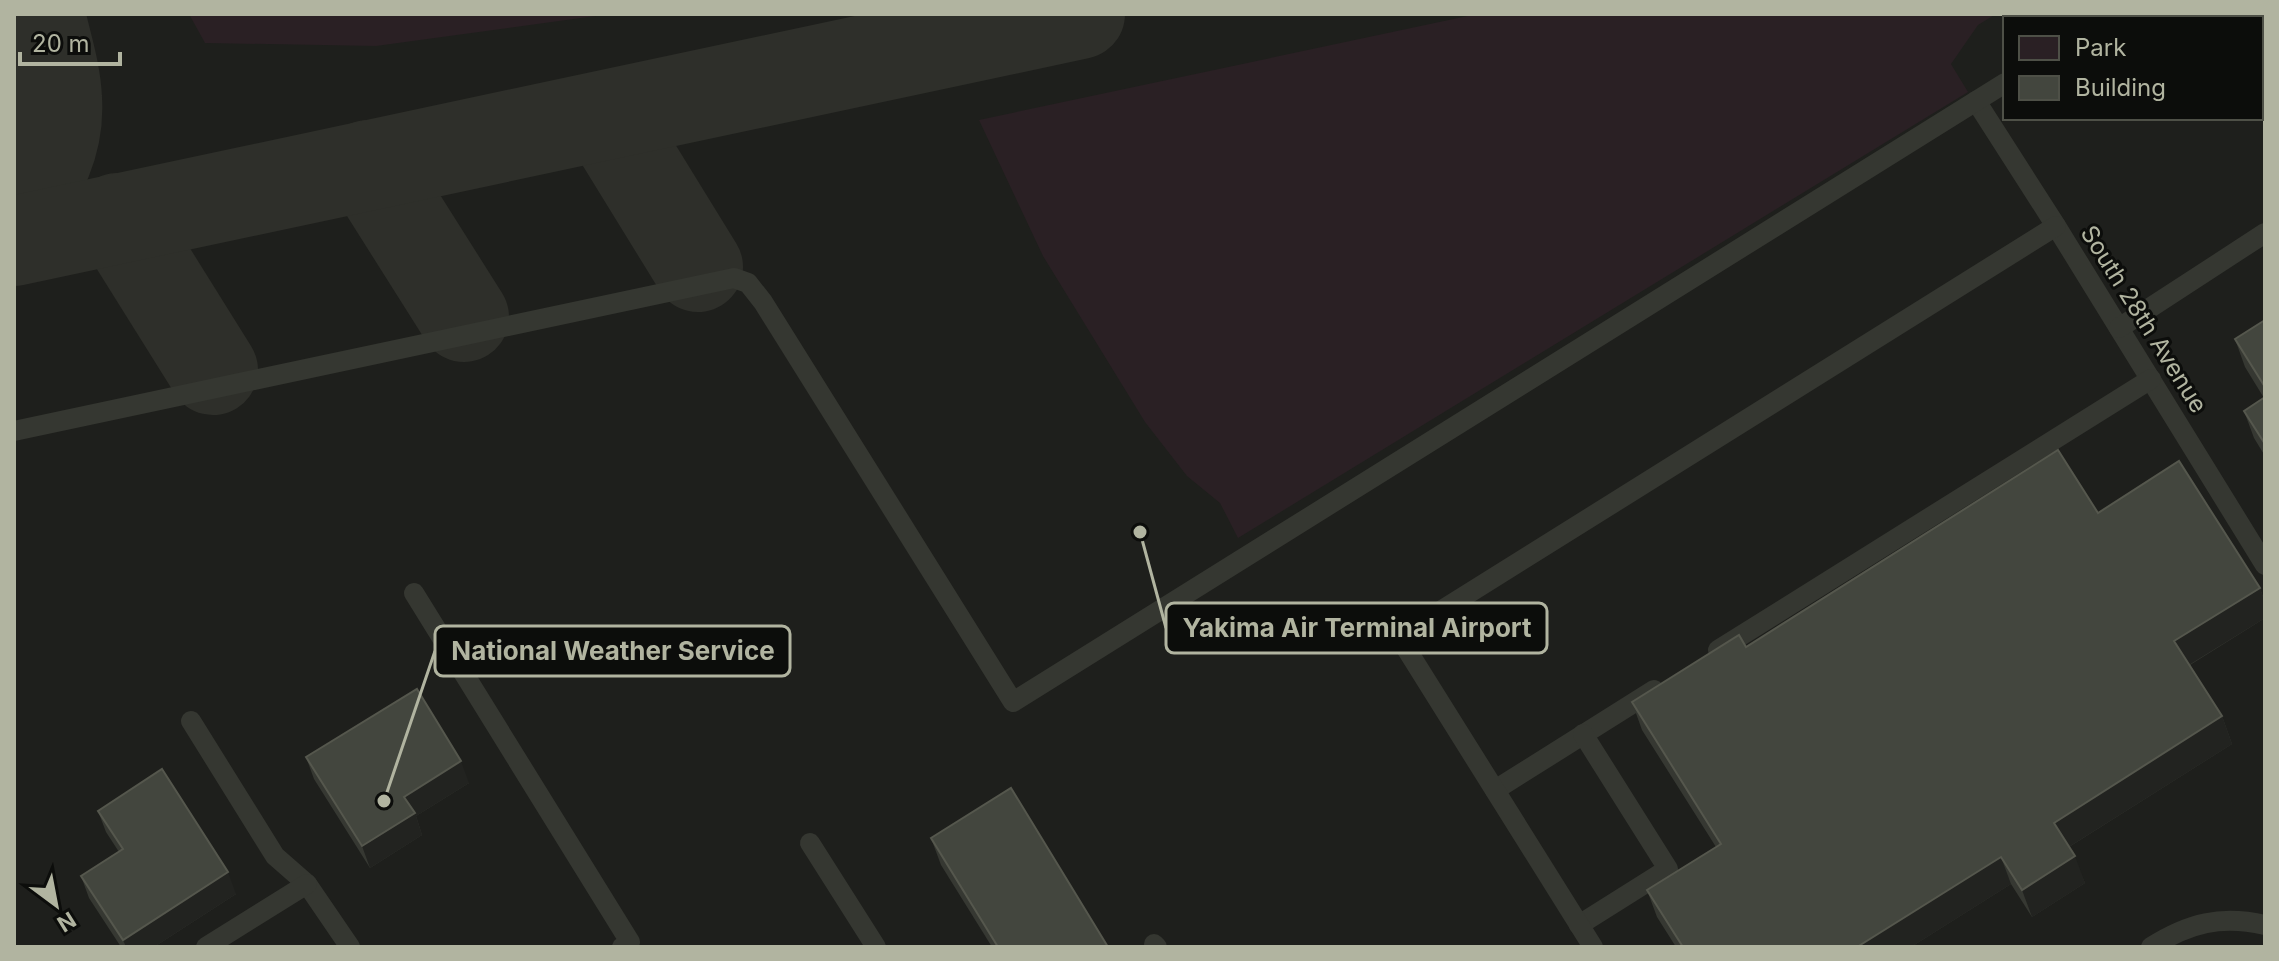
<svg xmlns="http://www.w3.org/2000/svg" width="2279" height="961" viewBox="0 0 2279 961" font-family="Inter,sans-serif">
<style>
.built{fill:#1e1f1c;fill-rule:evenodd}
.green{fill:#2a2024}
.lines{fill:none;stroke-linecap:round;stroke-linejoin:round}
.taxiway{stroke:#2e2f2a;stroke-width:90}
.service{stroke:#353731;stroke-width:20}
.wall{fill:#363832}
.shaded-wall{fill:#222320}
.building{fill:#43463e;stroke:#55574d;stroke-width:2}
.labels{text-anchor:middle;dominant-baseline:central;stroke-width:6;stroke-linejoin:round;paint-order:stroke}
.street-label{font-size:24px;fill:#b1b4a0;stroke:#0c0d0b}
.leader{fill:none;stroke:#b1b4a0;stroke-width:3}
.callout-dot{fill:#b1b4a0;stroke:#0c0d0b;stroke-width:3}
.callout{fill:#0c0d0b;stroke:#b1b4a0;stroke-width:3}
.callout-label{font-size:26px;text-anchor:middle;font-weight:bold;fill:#b1b4a0}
</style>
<rect width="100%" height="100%" fill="#111210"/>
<!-- built -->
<path class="built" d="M14,14H2265V947H14ZM2005,18H2261V118H2005Z"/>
<!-- green -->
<g class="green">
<path d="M189,14H610L376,46L205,43Z"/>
<path d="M1477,14H1996L1978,25L1951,64L1968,92L1238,538L1220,503L1187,476L1145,422L1043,256L979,120Z"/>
</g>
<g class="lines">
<!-- taxiway -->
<g class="taxiway">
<path d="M605,116L698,267"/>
<path d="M368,165L464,317"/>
<path d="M14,212C41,182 60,142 57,99C56,71 46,42 40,14"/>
<path d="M118,218L213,370"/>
<path d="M14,241L1080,14"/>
</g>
<!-- service -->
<g class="service">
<path d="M2110,18L2117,14"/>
<path d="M2263,18L2265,21"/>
<path d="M1976,101L2056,226L2265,565"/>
<path d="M2119,328L2265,233"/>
<path d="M14,431L734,278L748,283L763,302L1013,702L2005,83"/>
<path d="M414,593L630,942L622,947"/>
<path d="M1718,650L2151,379"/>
<path d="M191,721L275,856L307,884L350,947"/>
<path d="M1495,790L1654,690"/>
<path d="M810,843L876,947"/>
<path d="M1579,925L1668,869L1583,734"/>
<path d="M1154,944L1157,947"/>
<path d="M206,947L307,884"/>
<path d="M1593,947L1399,637L2056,226"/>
<path d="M2151,947C2189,923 2221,915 2265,925"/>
</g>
</g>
<!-- wall -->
<g class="wall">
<path d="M2265,320V456L2254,438L2244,411L2264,398L2245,367L2235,339Z"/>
<path d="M2098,513L2260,588L2265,603V618L2190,665L2222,716L2232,744L2069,847L2085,883L2032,917L2011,884L1911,947H1676L1657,917L1647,890L1716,847L1642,730L1632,702L1746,647Z"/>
<path d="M306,757L469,783L416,816L422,835L370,868L314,779Z"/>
<path d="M98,811L236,894L154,947H121L89,898L81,876L119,852L106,832Z"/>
<path d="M931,838L1108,947H992L941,865Z"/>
</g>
<!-- shaded-wall -->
<g class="shaded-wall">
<path d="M2260,588L2265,603V618L2184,668L2174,641Z"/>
<path d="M2222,716L2232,744L2064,850L2054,823Z"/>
<path d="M461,761L469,783L416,816L422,835L370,868L362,846L404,797Z"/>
<path d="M2075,856L2085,883L2032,917L2022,890Z"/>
<path d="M2001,857L2011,884L1911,947H1857Z"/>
<path d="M228,872L236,894L154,947H126L123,940Z"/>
</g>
<!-- building -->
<g class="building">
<path d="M2265,320V387L2235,339Z"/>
<path d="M2265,397V444L2244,411Z"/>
<path d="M2058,450L2098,513L2179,461L2260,588L2174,641L2222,716L2054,823L2075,856L2022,890L2001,857L1857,947H1683L1647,890L1721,844L1632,702L1739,635L1746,647Z"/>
<path d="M417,689L461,761L404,797L415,813L362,846L306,757Z"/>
<path d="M162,769L228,872L123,940L81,876L123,849L98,811Z"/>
<path d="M1011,788L1108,947H998L931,838Z"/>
</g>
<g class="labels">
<!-- street labels -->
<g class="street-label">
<text transform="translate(2144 319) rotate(58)">South 28th Avenue</text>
</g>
</g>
<!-- callouts -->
<path class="leader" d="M1140 532L1166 628M384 801L435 651"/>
<g class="callout-dot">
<circle cx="1140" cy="532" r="8"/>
<circle cx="384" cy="801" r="8"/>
</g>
<g class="callout">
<rect x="1166" y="603" width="381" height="50" rx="8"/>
<rect x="435" y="626" width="355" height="50" rx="8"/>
</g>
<g class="callout-label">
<text x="1357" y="637">Yakima Air Terminal Airport</text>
<text x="613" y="660">National Weather Service</text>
</g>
<!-- border -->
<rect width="2279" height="961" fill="none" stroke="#b1b4a0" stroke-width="32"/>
<!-- legend -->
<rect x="2003" y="16" width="260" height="104" fill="#0c0d0b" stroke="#4e5047" stroke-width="2"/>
<rect x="2019" y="36" width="40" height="24" fill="#2a2024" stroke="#4e5047" stroke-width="2"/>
<text x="2075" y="56" font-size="24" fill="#b1b4a0">Park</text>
<rect x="2019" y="76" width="40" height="24" fill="#43463e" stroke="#4e5047" stroke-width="2"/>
<text x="2075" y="96" font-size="24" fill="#b1b4a0">Building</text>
<!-- north arrow -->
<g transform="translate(56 905) rotate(148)" stroke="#0c0d0b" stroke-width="6" paint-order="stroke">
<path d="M0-6L14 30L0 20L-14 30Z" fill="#b1b4a0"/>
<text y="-12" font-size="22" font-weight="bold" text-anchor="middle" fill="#b1b4a0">N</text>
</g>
<!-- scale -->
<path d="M20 52v12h100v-12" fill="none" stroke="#b1b4a0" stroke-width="4"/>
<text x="32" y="52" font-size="24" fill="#b1b4a0" stroke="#0c0d0b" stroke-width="6" paint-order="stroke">20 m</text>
</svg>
